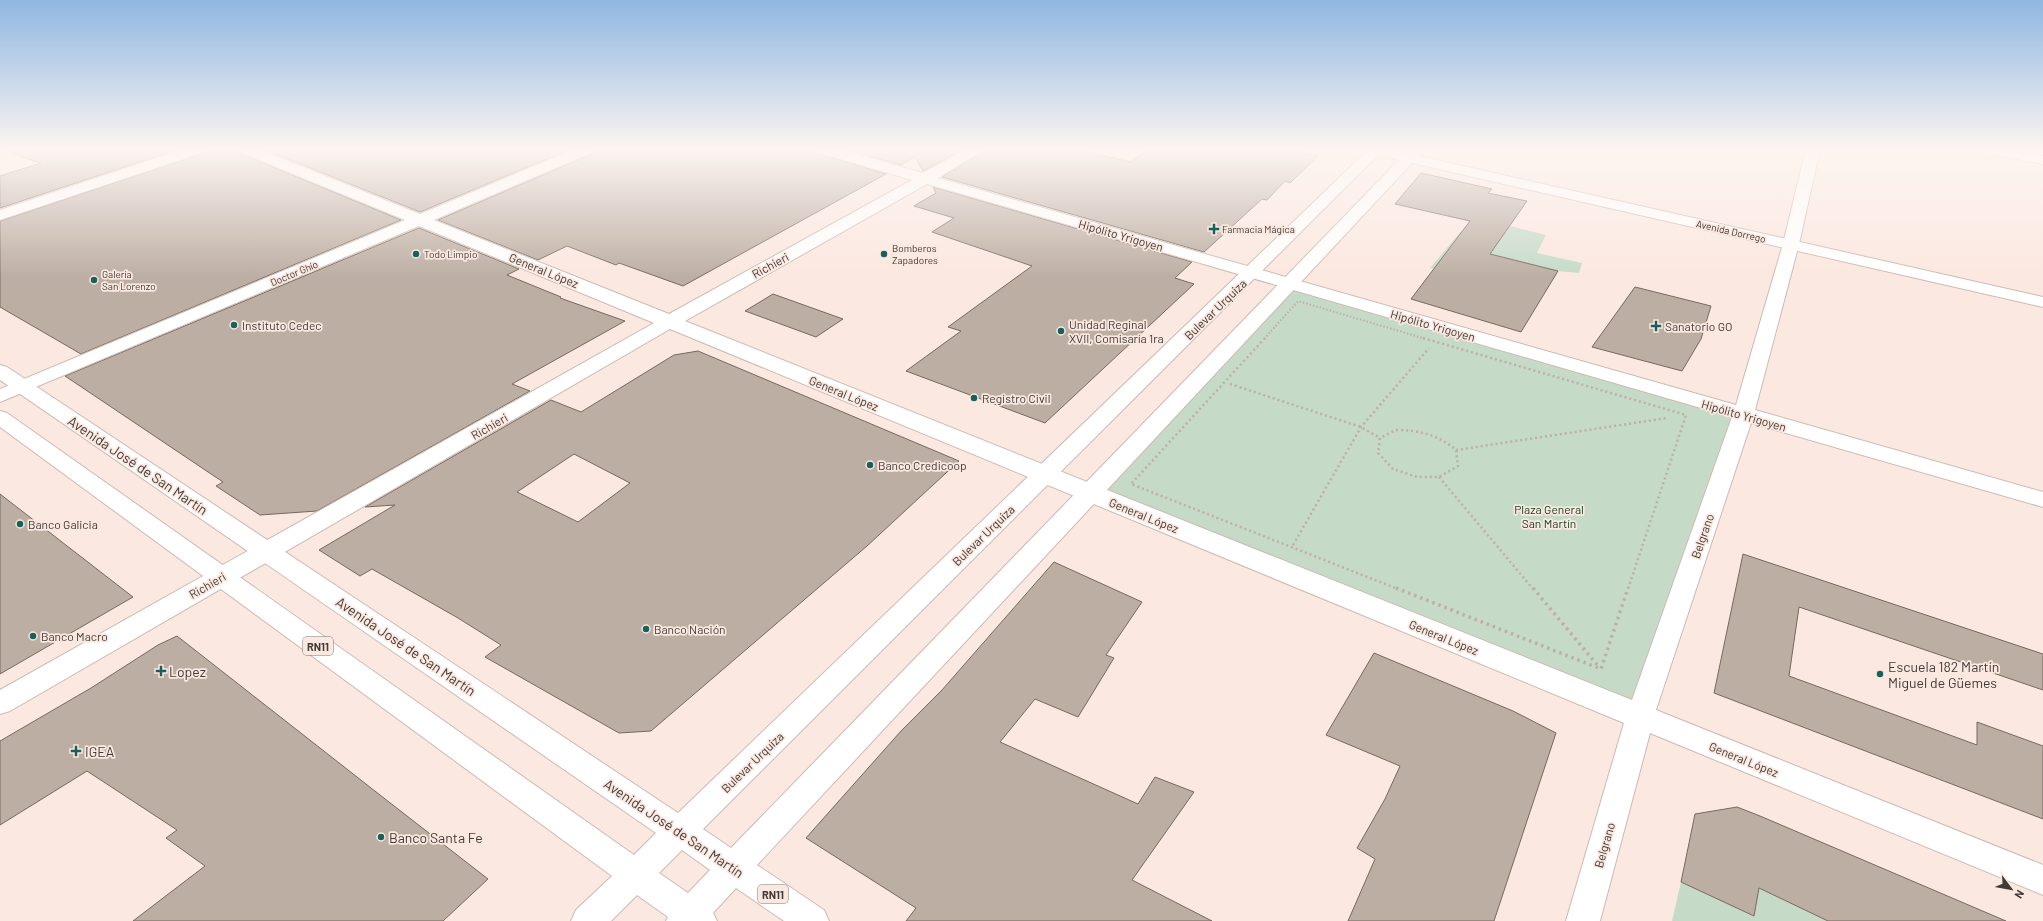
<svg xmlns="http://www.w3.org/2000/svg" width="2043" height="921" viewBox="0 0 2043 921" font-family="Barlow,sans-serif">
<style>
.green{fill:#c5dbc8}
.building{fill:#bcaea3;stroke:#76695f;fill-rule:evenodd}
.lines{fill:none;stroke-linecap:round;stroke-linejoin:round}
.minor-casing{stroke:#ccbab2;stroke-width:2}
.major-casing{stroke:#ccbab2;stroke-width:2}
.path-far2{stroke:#bdaea8;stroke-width:2;stroke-dasharray:1.5 2;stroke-linecap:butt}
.path-far1{stroke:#bdaea8;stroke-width:2.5;stroke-dasharray:2 3;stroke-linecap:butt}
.path{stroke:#bdaea8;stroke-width:3.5;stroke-dasharray:2.5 4;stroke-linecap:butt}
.minor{fill:#fff;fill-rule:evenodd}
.major{fill:#fff;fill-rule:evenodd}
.poi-dot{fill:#16625a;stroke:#fbe8e0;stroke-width:1.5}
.labels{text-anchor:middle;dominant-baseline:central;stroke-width:3.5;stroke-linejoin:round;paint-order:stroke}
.far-poi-label{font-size:10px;fill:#413a37;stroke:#fbe8e0;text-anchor:start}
.far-street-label{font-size:10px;fill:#413a37;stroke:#fbe8e0}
.shield{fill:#fbe8e0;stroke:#796e6a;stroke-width:1}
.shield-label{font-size:11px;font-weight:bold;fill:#413a37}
.street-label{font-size:12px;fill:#413a37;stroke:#fbe8e0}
.poi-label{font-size:12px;fill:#413a37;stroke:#fbe8e0;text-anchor:start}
.park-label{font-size:12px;fill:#164020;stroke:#fbe8e0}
.near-street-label{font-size:14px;fill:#413a37;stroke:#fbe8e0}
.near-poi-label{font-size:14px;fill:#413a37;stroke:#fbe8e0;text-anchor:start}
</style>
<rect width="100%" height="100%" fill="#fbe8e0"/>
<!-- green -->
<g class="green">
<path d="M1510,226L1546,235L1537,253L1582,263L1579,273L1558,271L1481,279L1430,268L1461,231L1501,239Z"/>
<path d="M1289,283L1744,414L1640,717L1089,492Z"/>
<path d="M1681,882L1754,916L1759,888L1828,921H1672Z"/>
</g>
<!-- building -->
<g class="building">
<path d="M12,149H179L0,208V176L41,163L11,153Z"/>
<path d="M207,149H237L239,153L401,220L81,354L0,307V221L204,153Z"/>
<path d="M263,149H571L420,212Z"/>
<path d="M596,149H814L817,153L886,174L683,286L619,263L616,265L567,246L538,260L438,220L594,153Z"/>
<path d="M844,149H964L923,171L915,157L901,165Z"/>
<path d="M986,149H1078L1130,162L1149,149H1290L1318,156L1290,183L1285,181L1267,200L1262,199L1204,252L942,177Z"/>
<path d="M1421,173L1492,189L1488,193L1527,201L1490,254L1558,271L1521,332L1411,299L1470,221L1395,204Z"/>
<path d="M933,187L1192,262L1175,278L1194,284L1045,423L906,371L961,331L948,327L1032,266L932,232L954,218L914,206L936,193Z"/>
<path d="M419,228L519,269L507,275L561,297L560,298L625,321L512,384L530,391L317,511L260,515L216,486L223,482L65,376Z"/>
<path d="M1635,287L1711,306L1701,339L1682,371L1592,347Z"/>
<path d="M773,294L843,319L816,337L745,311Z"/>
<path d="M698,351L959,461L867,546L651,731L619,733L485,657L501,645L458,618L372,569L360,576L319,550L395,505L365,507L551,400L581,412L674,355ZM574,454L630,483L578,522L517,492Z"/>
<path d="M0,494L133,597L0,674Z"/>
<path d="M1743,554L2043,654V690L1799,607L1789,676L1977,745V722L2043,746V819L1714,693Z"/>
<path d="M1054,562L1142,602L1106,655L1114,658L1078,717L1035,699L1000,742L1138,804L1155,777L1194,792L1132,880L1212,921H906L916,908L806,838L901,731L942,690Z"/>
<path d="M177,636L380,795L488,879L443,921H133L205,866L166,838L177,830L87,771L0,825V741L91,688L158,645Z"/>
<path d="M1374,653L1513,711L1556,733L1494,921H1348L1375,859L1357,848L1385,799L1400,766L1326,735Z"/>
<path d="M1737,807L1760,816L2006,921H1828L1759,888L1754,916L1681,882L1695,814Z"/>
</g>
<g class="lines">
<defs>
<g id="minor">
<path d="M184,149H206L204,152L0,220V210Z"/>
<path d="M238,149H258L420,214L575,149H595L593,152L434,220L669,314L912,180L817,152L815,149H838L923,173L967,149H985L938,178L1736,405L1783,244L1806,149H1820L1799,244L1755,410L2043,492V507L1751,423L1656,710L2043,865V895L1650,733L1600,921H1566L1624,723L670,329L10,711L0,714V690L654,323L419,226L0,402V389L405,220L240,152ZM927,184L1732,417L1632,700L685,321Z"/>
<path d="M1976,149H2008L2043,156V164L1983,153L1978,152Z"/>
</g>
<path id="major" d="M1369,149H1384L703,829L731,848L1399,160L1392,158L1390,155L1392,152L1397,151L1406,153L1409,149H1424L1419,156L2043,297V307L1412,163L757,865L824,910L829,921H784L736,888L713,913L717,921H666L668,917L637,895L611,921H571L576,910L612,876L0,427V411L7,413L634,855L656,833L0,380V365L7,367L678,813ZM682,850L710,870L688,893L659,873Z"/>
</defs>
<!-- minor casing -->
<use href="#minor" class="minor-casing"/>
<!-- major casing -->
<use href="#major" class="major-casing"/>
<!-- path-far2 -->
<path class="path-far2" d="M1264,339L1298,301L1426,339"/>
<!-- path-far1 -->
<g class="path-far1">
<path d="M1265,338L1131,484L1398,589"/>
<path d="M1423,338L1686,415L1628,589"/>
<path d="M1230,384L1361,427L1380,438"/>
<path d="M1396,430C1420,430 1438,435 1456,450L1458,466L1439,477H1417L1393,469L1378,453L1380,438Z"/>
<path d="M1456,450L1667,418"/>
<path d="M1439,477L1533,589"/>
<path d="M1293,545L1361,427L1429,348"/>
</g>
<!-- path -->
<g class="path">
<path d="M1396,588L1601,669L1628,588"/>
<path d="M1533,588L1599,667"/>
</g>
<!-- minor -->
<use href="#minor" class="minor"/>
<!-- major -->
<use href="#major" class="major"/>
</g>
<!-- sky -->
<linearGradient id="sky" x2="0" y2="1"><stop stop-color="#8fb7e1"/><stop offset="0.54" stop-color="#fdf5f1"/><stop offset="1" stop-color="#fdf5f1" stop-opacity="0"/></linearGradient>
<rect width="2043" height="278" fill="url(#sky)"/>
<!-- markers -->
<g class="poi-dot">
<path d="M1212 223h4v4h4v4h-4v4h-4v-4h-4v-4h4z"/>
<circle cx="416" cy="254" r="4"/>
<circle cx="884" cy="254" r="4"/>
<circle cx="94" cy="280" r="4"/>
<circle cx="234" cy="325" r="4"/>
<path d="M1654 320h4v4h4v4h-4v4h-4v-4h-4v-4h4z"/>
<circle cx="1061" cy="331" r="4"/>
<circle cx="974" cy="398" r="4"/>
<circle cx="870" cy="465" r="4"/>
<circle cx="20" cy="524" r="4"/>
<circle cx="646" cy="629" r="4"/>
<circle cx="33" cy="636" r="4"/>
<path d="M159 665h4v4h4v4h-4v4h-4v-4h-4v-4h4z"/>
<circle cx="1880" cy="674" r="4"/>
<path d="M74 745h4v4h4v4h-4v4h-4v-4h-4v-4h4z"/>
<circle cx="381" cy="837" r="4"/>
</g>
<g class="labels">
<!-- far-poi labels -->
<g class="far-poi-label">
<text x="1222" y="229">Farmacia Mágica</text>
<text x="892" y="248">Bomberos<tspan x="892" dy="12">Zapadores</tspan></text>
<text x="424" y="254">Todo Limpio</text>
<text x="102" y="274">Galería<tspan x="102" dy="12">San Lorenzo</tspan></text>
</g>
<!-- far-street labels -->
<g class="far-street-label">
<text transform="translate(1731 231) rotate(13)">Avenida Dorrego</text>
<text transform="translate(294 273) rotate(-23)">Doctor Ghío</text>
</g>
<!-- shield labels -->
<g class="shield">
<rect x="303" y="637" width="30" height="18" rx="3"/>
<rect x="758" y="885" width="30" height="18" rx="3"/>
</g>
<g class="shield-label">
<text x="318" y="646">RN11</text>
<text x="773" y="894">RN11</text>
</g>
<!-- street labels -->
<g class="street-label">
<text transform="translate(1121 235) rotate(16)">Hipólito Yrigoyen</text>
<text transform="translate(770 265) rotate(-29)">Richieri</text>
<text transform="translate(544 270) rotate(22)">General López</text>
<text transform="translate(1215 309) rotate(-44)">Bulevar Urquiza</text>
<text transform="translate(1433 325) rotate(16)">Hipólito Yrigoyen</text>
<text transform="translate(844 393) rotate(22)">General López</text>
<text transform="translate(1744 415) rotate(16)">Hipólito Yrigoyen</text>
<text transform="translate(489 426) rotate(-30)">Richieri</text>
<text transform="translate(1144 515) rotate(22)">General López</text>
<text transform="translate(983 535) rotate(-44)">Bulevar Urquiza</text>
<text transform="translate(1702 536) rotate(-71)">Belgrano</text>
<text transform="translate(207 585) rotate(-30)">Richieri</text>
<text transform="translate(1444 637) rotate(22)">General López</text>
<text transform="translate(1744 759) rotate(22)">General López</text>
<text transform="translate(752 762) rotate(-44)">Bulevar Urquiza</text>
<text transform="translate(1604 845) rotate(-74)">Belgrano</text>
</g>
<!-- poi labels -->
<g class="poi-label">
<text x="1069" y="324">Unidad Reginal<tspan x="1069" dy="14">XVII, Comisaría 1ra</tspan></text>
<text x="242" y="325">Instituto Cedec</text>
<text x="1665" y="326">Sanatorio GO</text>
<text x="982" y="398">Registro Civil</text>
<text x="878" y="465">Banco Credicoop</text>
<text x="28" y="524">Banco Galicia</text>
<text x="654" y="629">Banco Nación</text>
<text x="41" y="636">Banco Macro</text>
</g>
<!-- park labels -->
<g class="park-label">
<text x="1549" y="509">Plaza General<tspan x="1549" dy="14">San Martín</tspan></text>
</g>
<!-- near-street labels -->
<g class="near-street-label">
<text transform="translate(138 465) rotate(34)">Avenida José de San Martín</text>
<text transform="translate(406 646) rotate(34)">Avenida José de San Martín</text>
<text transform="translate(674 828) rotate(34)">Avenida José de San Martín</text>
</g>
<!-- near-poi labels -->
<g class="near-poi-label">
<text x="1888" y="666">Escuela 182 Martín<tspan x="1888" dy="16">Miguel de Güemes</tspan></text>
<text x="169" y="671">Lopez</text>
<text x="85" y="751">IGEA</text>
<text x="389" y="837">Banco Santa Fe</text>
</g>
</g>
<!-- north arrow -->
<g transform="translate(2011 889) rotate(122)" stroke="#fbe8e0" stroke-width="3" paint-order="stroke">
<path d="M0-3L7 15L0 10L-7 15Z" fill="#413a37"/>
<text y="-6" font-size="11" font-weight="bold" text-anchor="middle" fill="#413a37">N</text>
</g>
</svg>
